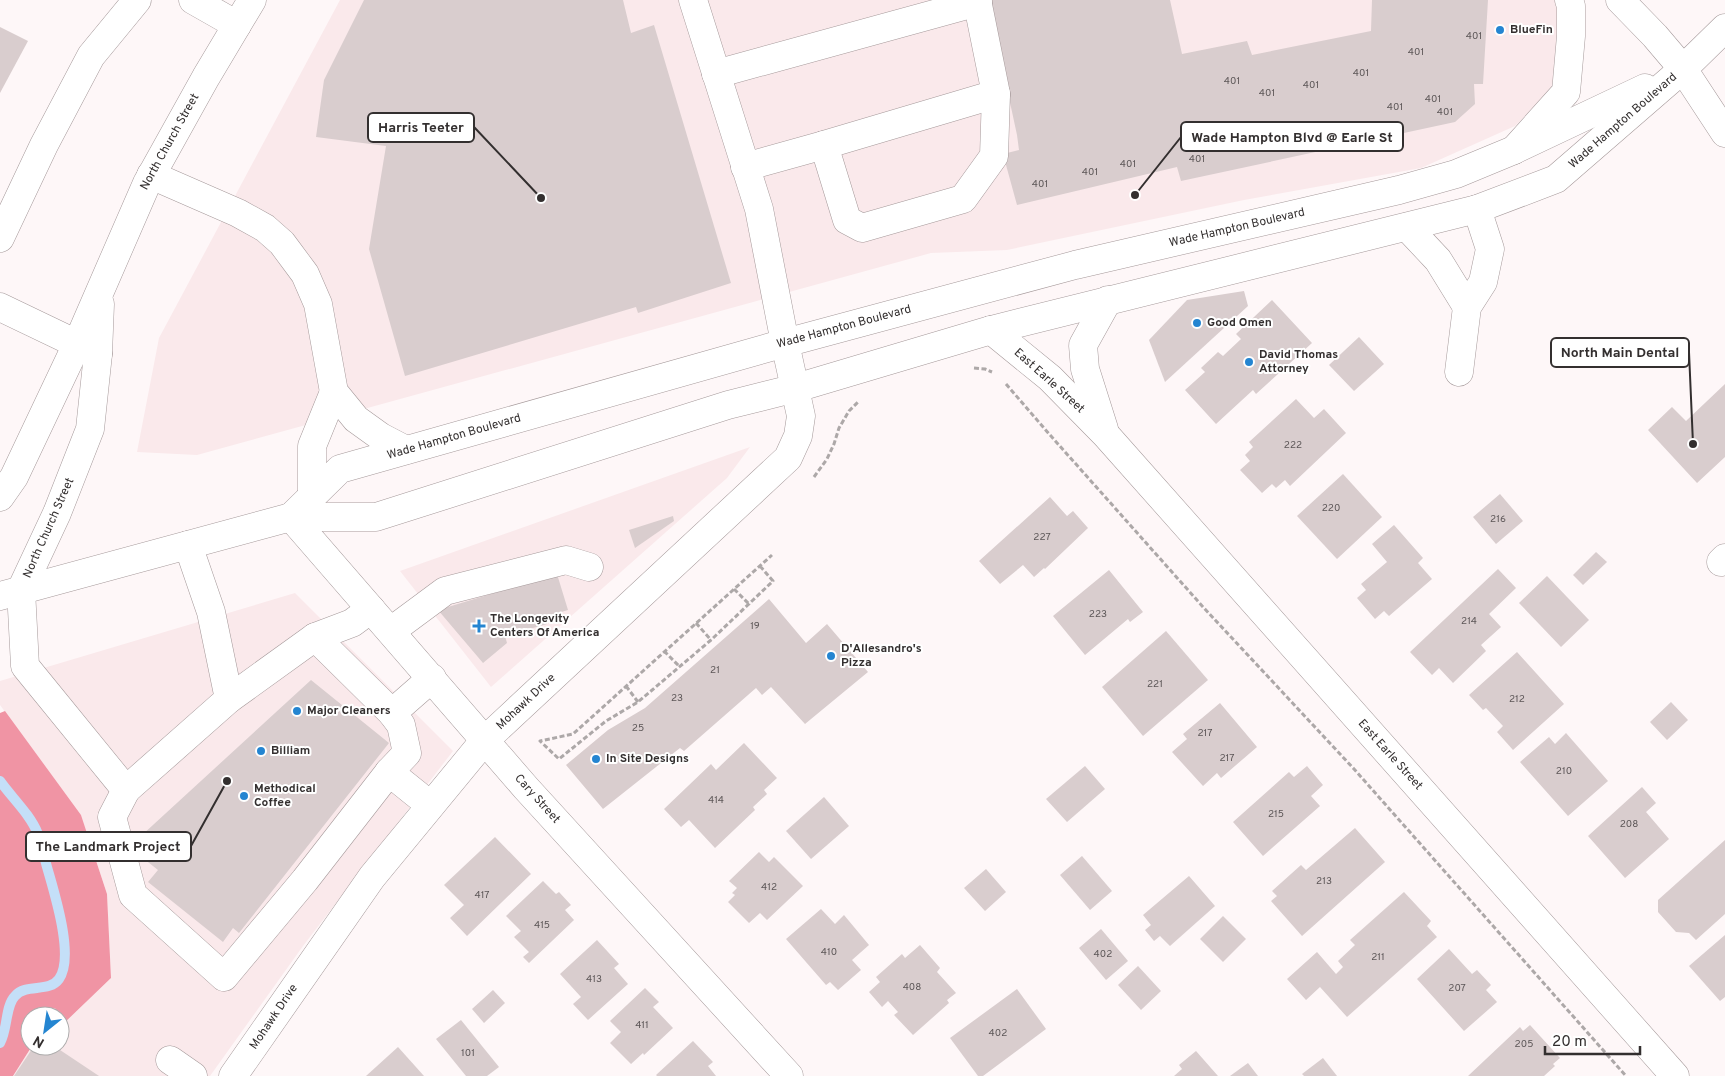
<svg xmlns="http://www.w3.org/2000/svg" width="1725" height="1076" viewBox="0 0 1725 1076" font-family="Overpass,sans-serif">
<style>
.built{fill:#fae9eb}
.forest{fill:#f094a4}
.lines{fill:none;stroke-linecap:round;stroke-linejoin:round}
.stream{stroke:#c4dff8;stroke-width:10}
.building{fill:#d9cdce}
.minor-casing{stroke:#a5999a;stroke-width:29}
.major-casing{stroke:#a5999a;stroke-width:29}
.highway-casing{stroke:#a5999a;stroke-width:29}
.path{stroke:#ada8a8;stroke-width:3;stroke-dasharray:5 2.5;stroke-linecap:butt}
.minor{stroke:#fff;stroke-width:28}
.major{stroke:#fff;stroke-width:28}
.highway{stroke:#fff;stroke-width:28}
.poi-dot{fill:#2485d1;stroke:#fff;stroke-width:2}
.labels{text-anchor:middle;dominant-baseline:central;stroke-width:4;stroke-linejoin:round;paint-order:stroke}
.number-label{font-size:10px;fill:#5c5657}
.poi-label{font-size:12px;font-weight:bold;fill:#332f2f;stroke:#fff;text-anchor:start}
.street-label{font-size:12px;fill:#332f2f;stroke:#fff}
.leader{fill:none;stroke:#332f2f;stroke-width:2}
.callout-dot{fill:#332f2f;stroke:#fff;stroke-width:2}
.callout{fill:#fff;stroke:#332f2f;stroke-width:2}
.callout-label{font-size:14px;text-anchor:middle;font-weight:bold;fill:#332f2f}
</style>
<rect width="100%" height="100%" fill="#fef7f8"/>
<!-- built -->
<g class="built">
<path d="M340,0H1554L1561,7L1556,87L1515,126L1421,168L1244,200L1007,250L931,253L197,455L137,452L159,338Z"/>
<path d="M750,447L727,478L491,687L400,571Z"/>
<path d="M295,593L453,751L303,946L210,1076H13L32,1046H60V1027L111,978L107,894L81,815L0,705V681Z"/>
</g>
<!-- forest -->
<path class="forest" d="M5,711L81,815L107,894L111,978L60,1027V1016H30V1046H32L13,1076H0V713Z"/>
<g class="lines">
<!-- stream -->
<path class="stream" d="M0,781C12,798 30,814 38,834C42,844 44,856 47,867C54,892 75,957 59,979C49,993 26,983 15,996C5,1006 8,1029 0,1043"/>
</g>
<!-- building -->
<g class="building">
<path d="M364,0H623L631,33L654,25L731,283L638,313L636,307L405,376L369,249L386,146L316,137L324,80Z"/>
<path d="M988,0H1170L1182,54L1247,41L1252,55L1371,31L1372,0H1488L1483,84H1474L1475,104L1455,122L1181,181L1177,167L1017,205L1003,154L1019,150L1017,135Z"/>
<path d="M0,27L28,41L0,93Z"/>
<path d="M1244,291L1248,306L1165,382L1149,340L1187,300Z"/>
<path d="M1272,300L1312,343L1256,394L1253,390L1216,424L1185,390L1205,372L1201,368L1218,352L1223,356L1241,339L1236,334Z"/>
<path d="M1359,337L1384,364L1354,391L1329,365Z"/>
<path d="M1725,384V457L1697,483L1648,430L1672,407L1686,421Z"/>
<path d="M1296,399L1314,418L1324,409L1346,433L1290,486L1285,480L1276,488L1272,484L1262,493L1240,470L1250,461L1245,455L1253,447L1249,442Z"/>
<path d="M1343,474L1382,517L1337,559L1297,516Z"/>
<path d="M1500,494L1523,521L1496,544L1473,517Z"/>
<path d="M1050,497L1067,516L1073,511L1088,528L1045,569L1044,568L1034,577L1023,565L1000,584L979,561Z"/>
<path d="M673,516L674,521L635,548L629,530Z"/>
<path d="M1394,525L1423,558L1418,563L1432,579L1389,616L1384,611L1375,619L1357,598L1366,590L1361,584L1387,562L1372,544Z"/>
<path d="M1596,552L1607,562L1583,585L1573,575Z"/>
<path d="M1498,569L1516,588L1489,614L1501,627L1481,645L1486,651L1453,683L1439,668L1432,675L1410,652Z"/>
<path d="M1109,570L1143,612L1130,622L1128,619L1085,655L1053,616Z"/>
<path d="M557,574L568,610L545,617L547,624L505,636L507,643L483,663L438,610Z"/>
<path d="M1547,576L1589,620L1561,647L1519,603Z"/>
<path d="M769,599L806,643L827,624L868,672L805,724L771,687L762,695L756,688L684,751L680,748L603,809L566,765L608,730L645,708Z"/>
<path d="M1166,631L1208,680L1143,736L1102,687Z"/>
<path d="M1517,652L1564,704L1513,750L1497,732L1503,726L1486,708L1483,710L1469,695Z"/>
<path d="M311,680L389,743L239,933L233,928L223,942L148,882L158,870L129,847Z"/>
<path d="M1671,702L1688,720L1667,740L1650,722Z"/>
<path d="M1220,703L1257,747L1221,778L1217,773L1203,786L1172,752L1187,739L1183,734Z"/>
<path d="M1566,733L1608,781L1568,816L1520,762L1549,737L1555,744Z"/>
<path d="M744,743L777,778L764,790L767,794L753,807L755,810L715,848L689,820L681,827L664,809L711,764L716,770Z"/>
<path d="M1085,766L1105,789L1067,822L1046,799Z"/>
<path d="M1307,766L1323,785L1311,796L1320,806L1263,856L1233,822L1289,772L1294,777Z"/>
<path d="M1642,787L1656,803L1646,812L1669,839L1625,878L1588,836Z"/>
<path d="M824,797L849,826L811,859L786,831Z"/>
<path d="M1355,828L1385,862L1302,936L1271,901L1277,896L1272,891L1301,865L1306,870Z"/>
<path d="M495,837L531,874L467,936L450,918L464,905L444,885Z"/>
<path d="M1725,840V914L1696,940L1689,933L1676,932L1658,912V900Z"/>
<path d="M759,852L769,862L774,857L803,886L767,920L760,913L749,923L728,902L735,895L732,893L737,888L729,881Z"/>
<path d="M1082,856L1112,891L1090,910L1060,875Z"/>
<path d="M986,869L1006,892L985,911L964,888Z"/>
<path d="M1189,876L1215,906L1170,946L1160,936L1154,941L1145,930L1151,925L1143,915Z"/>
<path d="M543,881L556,894L559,892L571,905L565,910L574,920L529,963L523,957L529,952L514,937L521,931L506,916Z"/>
<path d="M1404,892L1431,921L1427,926L1437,937L1347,1017L1320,987L1306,1000L1287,979L1317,952L1336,974L1343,967L1338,961L1355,945L1350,940Z"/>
<path d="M821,909L835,924L844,915L869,945L852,960L861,970L838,990L830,982L826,985L786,939Z"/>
<path d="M1223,916L1246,939L1223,962L1200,939Z"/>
<path d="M1101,929L1128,961L1106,980L1079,948Z"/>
<path d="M1725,935V997L1720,1001L1689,966Z"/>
<path d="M597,940L619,964L614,968L628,984L588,1020L573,1004L581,997L560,974Z"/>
<path d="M920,945L940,968L937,972L956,993L947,1000L949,1003L913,1035L894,1015L898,1012L888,1001L882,1007L869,992L880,982L876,977L902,954L905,958Z"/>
<path d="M1449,949L1472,974L1477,970L1491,985L1486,990L1497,1002L1464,1031L1417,979Z"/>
<path d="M1138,966L1161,991L1141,1010L1118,985Z"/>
<path d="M645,988L659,1002L653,1007L673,1028L644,1055L643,1053L631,1064L610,1043L621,1032L610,1021Z"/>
<path d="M1017,989L1046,1029L983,1076H978L950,1038Z"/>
<path d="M493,990L505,1003L484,1023L472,1009Z"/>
<path d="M461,1020L499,1067L487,1076H466L436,1039Z"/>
<path d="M1530,1025L1560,1058L1553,1064L1555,1066L1544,1076H1468L1520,1027L1523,1031Z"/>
<path d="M693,1041L713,1062L708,1066L716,1076H657L656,1075Z"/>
<path d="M34,1046H54L99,1076H14Z"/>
<path d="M398,1047L424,1076H366Z"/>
<path d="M1196,1051L1218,1076H1174L1182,1069L1179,1065Z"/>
<path d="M1323,1058L1337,1076H1304L1302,1074Z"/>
<path d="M1248,1063L1258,1076H1230Z"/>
</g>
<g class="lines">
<defs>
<g id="minor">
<path d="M193,0L237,25"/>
<path d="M1683,69L1725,28"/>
<path d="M716,74L978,2"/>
<path d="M824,145L996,94"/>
<path d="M745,167L824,145L847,220L862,228L963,199L994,156L996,94L977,0"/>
<path d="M151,175L238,213L265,228L282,243L305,274L318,304L334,392L356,419L381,437L406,450"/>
<path d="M1407,227L1438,260L1467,307"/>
<path d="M0,238L44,145L91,56L137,0"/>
<path d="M0,307L98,354"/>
<path d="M991,330L1050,378L1106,435L1675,1076"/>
<path d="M1459,372L1467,307L1483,282L1490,249L1477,209"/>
<path d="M1104,429L1085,369L1083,345L1108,300"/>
<path d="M312,497V446L334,392"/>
<path d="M291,517L526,788L789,1076"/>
<path d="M1721,562L1725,558"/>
<path d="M21,590L25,666L126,790L229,699L211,612L188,545"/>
<path d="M391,631L445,591L566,560L589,567"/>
<path d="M315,637L352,623L371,609"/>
<path d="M229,699L315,637L392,713L432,678"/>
<path d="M389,772L407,753L401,725L392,713"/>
<path d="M126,790L112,817L133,895L224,977L305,880L389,772L430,805"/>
<path d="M170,1060L193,1076"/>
<path d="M233,1076L372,877L484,741L788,458L798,436L801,416L785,343L759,209L693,0"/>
</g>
<g id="major">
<path d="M0,497L14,477L77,344L147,183L206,77L252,0"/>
<path d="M291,517L340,469L785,343L1075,265L1399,190L1456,174L1514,150L1645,88"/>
<path d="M21,590L57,513L90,429L98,354L100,304"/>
<path d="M0,596L291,517H376L728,405L796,388L991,330L1477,209L1556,179L1683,69"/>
</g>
<g id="highway">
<path d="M1620,0L1655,36L1683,69L1725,133"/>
<path d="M1514,150L1566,92L1571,36V6L1569,0"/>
</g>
</defs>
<!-- minor casing -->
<use href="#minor" class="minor-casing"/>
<!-- major casing -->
<use href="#major" class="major-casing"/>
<!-- highway casing -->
<use href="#highway" class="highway-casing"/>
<!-- path -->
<g class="path">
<path d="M974,368L985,369L992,372"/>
<path d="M1006,384L1050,435L1204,608L1354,769L1626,1076"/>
<path d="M814,477L827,459L834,444L839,428L849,411L859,401"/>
<path d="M760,566L773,581L711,640L638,702L606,721L559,759L540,741L573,734L772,555"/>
<path d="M734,589L750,605"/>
<path d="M696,623L711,640"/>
<path d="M664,651L680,667"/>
<path d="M626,686L638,702"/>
</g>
<!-- minor -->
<use href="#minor" class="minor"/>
<!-- major -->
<use href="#major" class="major"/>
<!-- highway -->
<use href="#highway" class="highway"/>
</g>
<!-- markers -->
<g class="poi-dot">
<circle cx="1500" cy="30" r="5"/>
<circle cx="1197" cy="323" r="5"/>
<circle cx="1249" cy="362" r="5"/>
<path d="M476.5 618.5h5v5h5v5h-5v5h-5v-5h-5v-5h5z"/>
<circle cx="831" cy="656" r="5"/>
<circle cx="297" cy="711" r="5"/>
<circle cx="261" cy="751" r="5"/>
<circle cx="596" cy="759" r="5"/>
<circle cx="244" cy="796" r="5"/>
</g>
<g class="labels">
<!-- number labels -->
<g class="number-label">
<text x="1474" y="36">401</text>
<text x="1416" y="52">401</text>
<text x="1361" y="73">401</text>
<text x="1232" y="81">401</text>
<text x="1311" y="85">401</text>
<text x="1267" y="93">401</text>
<text x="1433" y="99">401</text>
<text x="1395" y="107">401</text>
<text x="1445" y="112">401</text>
<text x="1197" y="159">401</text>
<text x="1128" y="164">401</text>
<text x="1090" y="172">401</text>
<text x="1040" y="184">401</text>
<text x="1293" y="445">222</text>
<text x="1331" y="508">220</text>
<text x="1498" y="519">216</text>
<text x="1042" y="537">227</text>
<text x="1098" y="614">223</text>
<text x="1469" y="621">214</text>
<text x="755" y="626">19</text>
<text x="715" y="670">21</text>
<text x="1155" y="684">221</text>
<text x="677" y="698">23</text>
<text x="1517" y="699">212</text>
<text x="638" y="728">25</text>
<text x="1205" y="733">217</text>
<text x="1227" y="758">217</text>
<text x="1564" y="771">210</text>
<text x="716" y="800">414</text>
<text x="1276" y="814">215</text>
<text x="1629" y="824">208</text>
<text x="1324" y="881">213</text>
<text x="769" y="887">412</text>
<text x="482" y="895">417</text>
<text x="542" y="925">415</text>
<text x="829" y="952">410</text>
<text x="1103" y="954">402</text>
<text x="1378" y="957">211</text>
<text x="594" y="979">413</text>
<text x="912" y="987">408</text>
<text x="1457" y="988">207</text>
<text x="642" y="1025">411</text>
<text x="998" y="1033">402</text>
<text x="1524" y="1044">205</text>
<text x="468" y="1053">101</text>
</g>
<!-- poi labels -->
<g class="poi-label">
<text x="1510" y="30">BlueFin</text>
<text x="1207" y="323">Good Omen</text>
<text x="1259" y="355">David Thomas<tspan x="1259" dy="14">Attorney</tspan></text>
<text x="490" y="619">The Longevity<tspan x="490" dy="14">Centers Of America</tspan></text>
<text x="841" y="649">D'Allesandro's<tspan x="841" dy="14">Pizza</tspan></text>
<text x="307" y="711">Major Cleaners</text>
<text x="271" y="751">Billiam</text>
<text x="606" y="759">In Site Designs</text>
<text x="254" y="789">Methodical<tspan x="254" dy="14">Coffee</tspan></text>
</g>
<!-- street labels -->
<g class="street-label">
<text transform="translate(1623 121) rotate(-41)">Wade Hampton Boulevard</text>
<text transform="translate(170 142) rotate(-61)">North Church Street</text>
<text transform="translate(1237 228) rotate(-13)">Wade Hampton Boulevard</text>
<text transform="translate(844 327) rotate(-15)">Wade Hampton Boulevard</text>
<text transform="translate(1049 381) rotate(42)">East Earle Street</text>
<text transform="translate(454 437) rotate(-16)">Wade Hampton Boulevard</text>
<text transform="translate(49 528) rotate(-66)">North Church Street</text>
<text transform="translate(526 702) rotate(-43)">Mohawk Drive</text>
<text transform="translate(1390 755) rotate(48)">East Earle Street</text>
<text transform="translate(537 799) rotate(48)">Cary Street</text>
<text transform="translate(274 1017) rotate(-56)">Mohawk Drive</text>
</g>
</g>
<!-- callouts -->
<path class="leader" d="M541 198L474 127M1135 195L1181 137M1693 444L1689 352M227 781L191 846"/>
<g class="callout-dot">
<circle cx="541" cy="198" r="5"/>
<circle cx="1135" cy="195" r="5"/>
<circle cx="1693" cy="444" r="5"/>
<circle cx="227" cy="781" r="5"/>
</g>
<g class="callout">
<rect x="368" y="113" width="106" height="29" rx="5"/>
<rect x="1181" y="122" width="222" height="29" rx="5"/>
<rect x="1551" y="338" width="138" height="29" rx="5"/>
<rect x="26" y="832" width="165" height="29" rx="5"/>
</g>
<g class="callout-label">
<text x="421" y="132">Harris Teeter</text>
<text x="1292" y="142">Wade Hampton Blvd @ Earle St</text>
<text x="1620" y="357">North Main Dental</text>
<text x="108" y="851">The Landmark Project</text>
</g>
<!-- north arrow -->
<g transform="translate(45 1031) rotate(210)"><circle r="24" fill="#ffffff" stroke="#adacac"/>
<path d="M0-4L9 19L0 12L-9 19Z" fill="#2485d1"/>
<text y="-8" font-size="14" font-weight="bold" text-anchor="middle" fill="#332f2f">N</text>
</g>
<!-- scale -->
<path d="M1545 1046v8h95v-8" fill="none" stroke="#332f2f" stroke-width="2.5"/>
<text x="1552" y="1046" font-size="15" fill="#332f2f" stroke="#ffffff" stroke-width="4" paint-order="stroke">20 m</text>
</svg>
